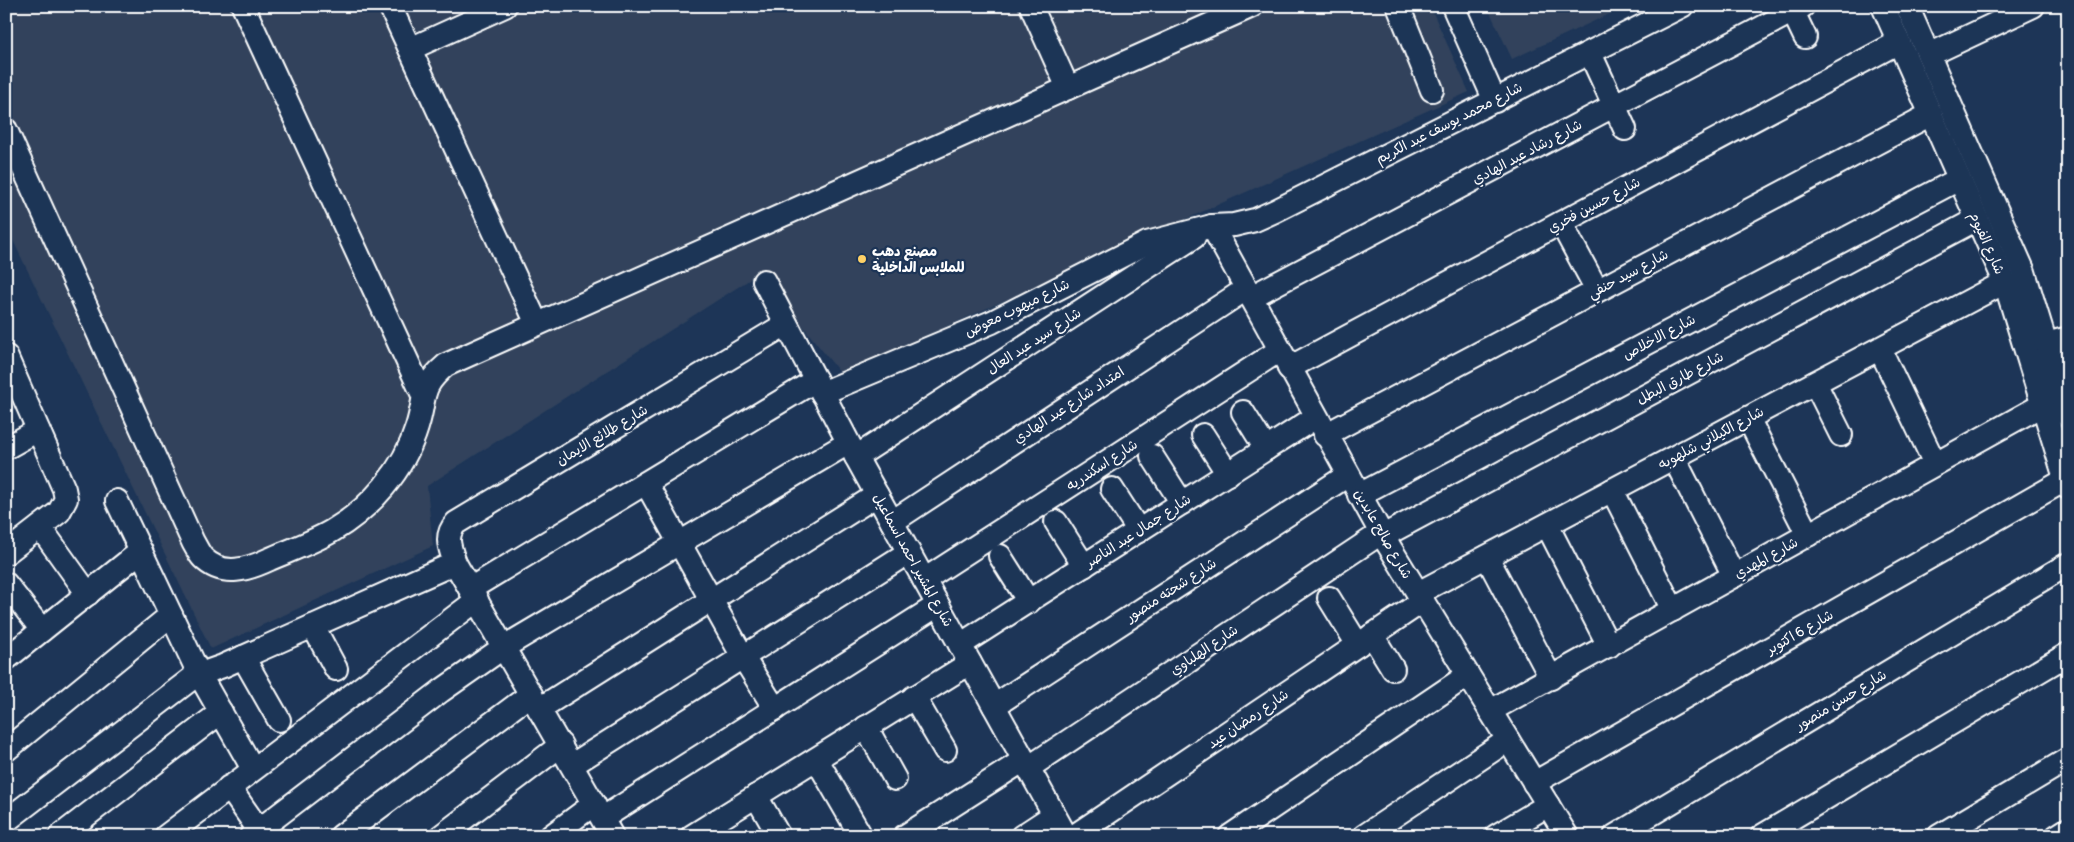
<svg xmlns="http://www.w3.org/2000/svg" width="2074" height="842" viewBox="0 0 2074 842" font-family="Pangolin,'Playpen Sans Arabic',sans-serif">
<style>
.built{fill:#30425c}
.lines{fill:none;stroke-linecap:round;stroke-linejoin:round}
.minor-casing{stroke:#fff;stroke-width:26}
.minor{stroke:#1d3557;stroke-width:22}
.poi-dot{fill:#ffd166;stroke:#1d3557;stroke-width:2}
.labels{text-anchor:middle;dominant-baseline:central;stroke-width:4.5;stroke-linejoin:round;paint-order:stroke}
.street-label{font-size:14px;fill:#fff;stroke:#1d3557}
.poi-label{font-size:14px;font-weight:bold;fill:#fff;stroke:#1d3557;text-anchor:start}
</style>
<rect width="100%" height="100%" fill="#1d3557"/>
<filter id="ink" filterUnits="userSpaceOnUse"><feTurbulence type="fractalNoise" baseFrequency=".02" numOctaves="2"/><feDisplacementMap in="SourceGraphic" scale="10" xChannelSelector="R" yChannelSelector="G"/><feConvolveMatrix kernelMatrix="1 2 1 2 8 2 1 2 1" color-interpolation-filters="sRGB"/></filter>
<g filter="url(#ink)">
<!-- built -->
<g class="built">
<path d="M6,6H1430L1469,92L841,374L760,273L427,486L433,546L211,649L6,226Z"/>
<path d="M1487,6H1627L1512,59Z"/>
</g>
<g class="lines">
<defs>
<g id="minor">
<path d="M243,6L423,395"/>
<path d="M390,6L537,324"/>
<path d="M1031,6L1068,88"/>
<path d="M1398,6L1432,90"/>
<path d="M1453,6L1495,101"/>
<path d="M1883,6L2005,282L2068,488"/>
<path d="M1907,6L2024,272L2068,416"/>
<path d="M1793,12L1805,37"/>
<path d="M410,49L505,6"/>
<path d="M1590,53L1625,129"/>
<path d="M1929,55L2033,6"/>
<path d="M6,130L193,542C196,547 199,554 203,558C223,578 249,569 270,559C291,550 313,542 332,531C370,509 404,470 417,427C427,395 418,389 446,365L1252,6"/>
<path d="M1561,223L1597,290"/>
<path d="M1212,226L1381,533L1567,836"/>
<path d="M764,281L856,457L1066,836"/>
<path d="M1251,297L1803,6"/>
<path d="M2046,344L2068,338"/>
<path d="M1880,349L1935,464"/>
<path d="M6,356L64,489L66,499L59,512L6,553"/>
<path d="M1289,368L1899,42"/>
<path d="M1815,383L1841,435"/>
<path d="M822,393L992,322L1147,243L1212,226L1234,225L1255,220L1275,211L1682,6"/>
<path d="M1243,412L1266,449"/>
<path d="M1748,418L1808,535"/>
<path d="M1203,435L1228,474"/>
<path d="M1325,435L1931,114"/>
<path d="M6,448L38,430"/>
<path d="M1152,456L1182,503"/>
<path d="M856,457L1194,237"/>
<path d="M1674,458L1734,576"/>
<path d="M646,483L743,657L775,709"/>
<path d="M1112,489L1139,531"/>
<path d="M1612,490L1673,610"/>
<path d="M1359,495L1959,179"/>
<path d="M117,501L199,674L253,769"/>
<path d="M892,522L1246,289"/>
<path d="M1056,522L1084,566"/>
<path d="M1547,525L1609,646"/>
<path d="M40,527L88,594"/>
<path d="M1383,536L1977,219"/>
<path d="M1000,556L1029,602"/>
<path d="M1487,557L1551,678"/>
<path d="M924,580L1280,350"/>
<path d="M6,584L42,630"/>
<path d="M470,589L816,380"/>
<path d="M1418,593L2005,282"/>
<path d="M1329,598L1358,645"/>
<path d="M313,626L336,669"/>
<path d="M1372,635L1393,669"/>
<path d="M960,645L1316,417"/>
<path d="M243,657L279,720"/>
<path d="M6,659L141,551"/>
<path d="M914,697L945,750"/>
<path d="M994,706L1348,475"/>
<path d="M539,709L877,495"/>
<path d="M1490,711L2042,405"/>
<path d="M866,727L895,779"/>
<path d="M6,750L171,615"/>
<path d="M817,760L861,836"/>
<path d="M572,765L909,552"/>
<path d="M1028,768L1381,533"/>
<path d="M1534,783L2065,480"/>
<path d="M229,787L263,836"/>
<path d="M756,796L779,836"/>
<path d="M603,818L938,605"/>
<path d="M6,821L195,676L223,666L455,563"/>
<path d="M60,836L221,712"/>
<path d="M166,836L477,600"/>
<path d="M251,836L441,691L504,647L848,443"/>
<path d="M341,836L531,694"/>
<path d="M441,836L561,745"/>
<path d="M551,836L594,804"/>
<path d="M612,836L455,563C450,548 444,536 456,523L786,324"/>
<path d="M692,836L970,663"/>
<path d="M905,836L1024,760"/>
<path d="M1022,836L1054,815"/>
<path d="M1074,836L1423,601"/>
<path d="M1230,836L1468,675"/>
<path d="M1364,836L1508,740"/>
<path d="M1496,836L1548,805"/>
<path d="M1615,836L2068,564"/>
<path d="M1762,836L2068,654"/>
<path d="M1939,836L2068,759"/>
<path d="M2057,836L2068,829"/>
</g>
</defs>
<!-- minor casing -->
<use href="#minor" class="minor-casing"/>
<!-- minor -->
<use href="#minor" class="minor"/>
</g>
</g>
<!-- markers -->
<circle class="poi-dot" cx="862" cy="259" r="5"/>
<g class="labels">
<!-- street labels -->
<g class="street-label">
<text transform="translate(1449 123) rotate(-27)">شارع محمد يوسف عبد الكريم</text>
<text transform="translate(1527 152) rotate(-28)">شارع رشاد عبد الهادي</text>
<text transform="translate(1594 205) rotate(-28)">شارع حسين فخري</text>
<text transform="translate(1987 243) rotate(66)">شارع الفيوم</text>
<text transform="translate(1628 274) rotate(-28)">شارع سيد حنفي</text>
<text transform="translate(1017 308) rotate(-26)">شارع ميهوب معوض</text>
<text transform="translate(1659 337) rotate(-28)">شارع الاخلاص</text>
<text transform="translate(1034 341) rotate(-33)">شارع سيد عبد العال</text>
<text transform="translate(1680 378) rotate(-28)">شارع طارق البطل</text>
<text transform="translate(1069 405) rotate(-33)">امتداد شارع عبد الهادي</text>
<text transform="translate(602 435) rotate(-31)">شارع طلائع الايمان</text>
<text transform="translate(1711 438) rotate(-28)">شارع الكيلاني شلهوبه</text>
<text transform="translate(1102 465) rotate(-33)">شارع اسكندريه</text>
<text transform="translate(1138 531) rotate(-33)">شارع جمال عبد الناصر</text>
<text transform="translate(1383 534) rotate(60)">شارع صالح عابدين</text>
<text transform="translate(1766 558) rotate(-29)">شارع المهدي</text>
<text transform="translate(913 560) rotate(61)">شارع المشير احمد اسماعيل</text>
<text transform="translate(1171 590) rotate(-33)">شارع شحته منصور</text>
<text transform="translate(1800 632) rotate(-30)">شارع 6 اكتوبر</text>
<text transform="translate(1204 650) rotate(-34)">شارع الهلباوي</text>
<text transform="translate(1841 700) rotate(-31)">شارع حسن منصور</text>
<text transform="translate(1248 719) rotate(-34)">شارع رمضان عيد</text>
</g>
<!-- poi labels -->
<g class="poi-label">
<text x="872" y="251">مصنع دهب<tspan x="872" dy="16">للملابس الداخلية</tspan></text>
</g>
</g>
<!-- margin -->
<rect width="2074" height="842" fill="none" stroke="#1d3557" stroke-width="25"/>
<rect x="12" y="12" width="2049" height="817" fill="none" stroke="#fff" stroke-width="2" filter="url(#ink)"/>
</svg>
